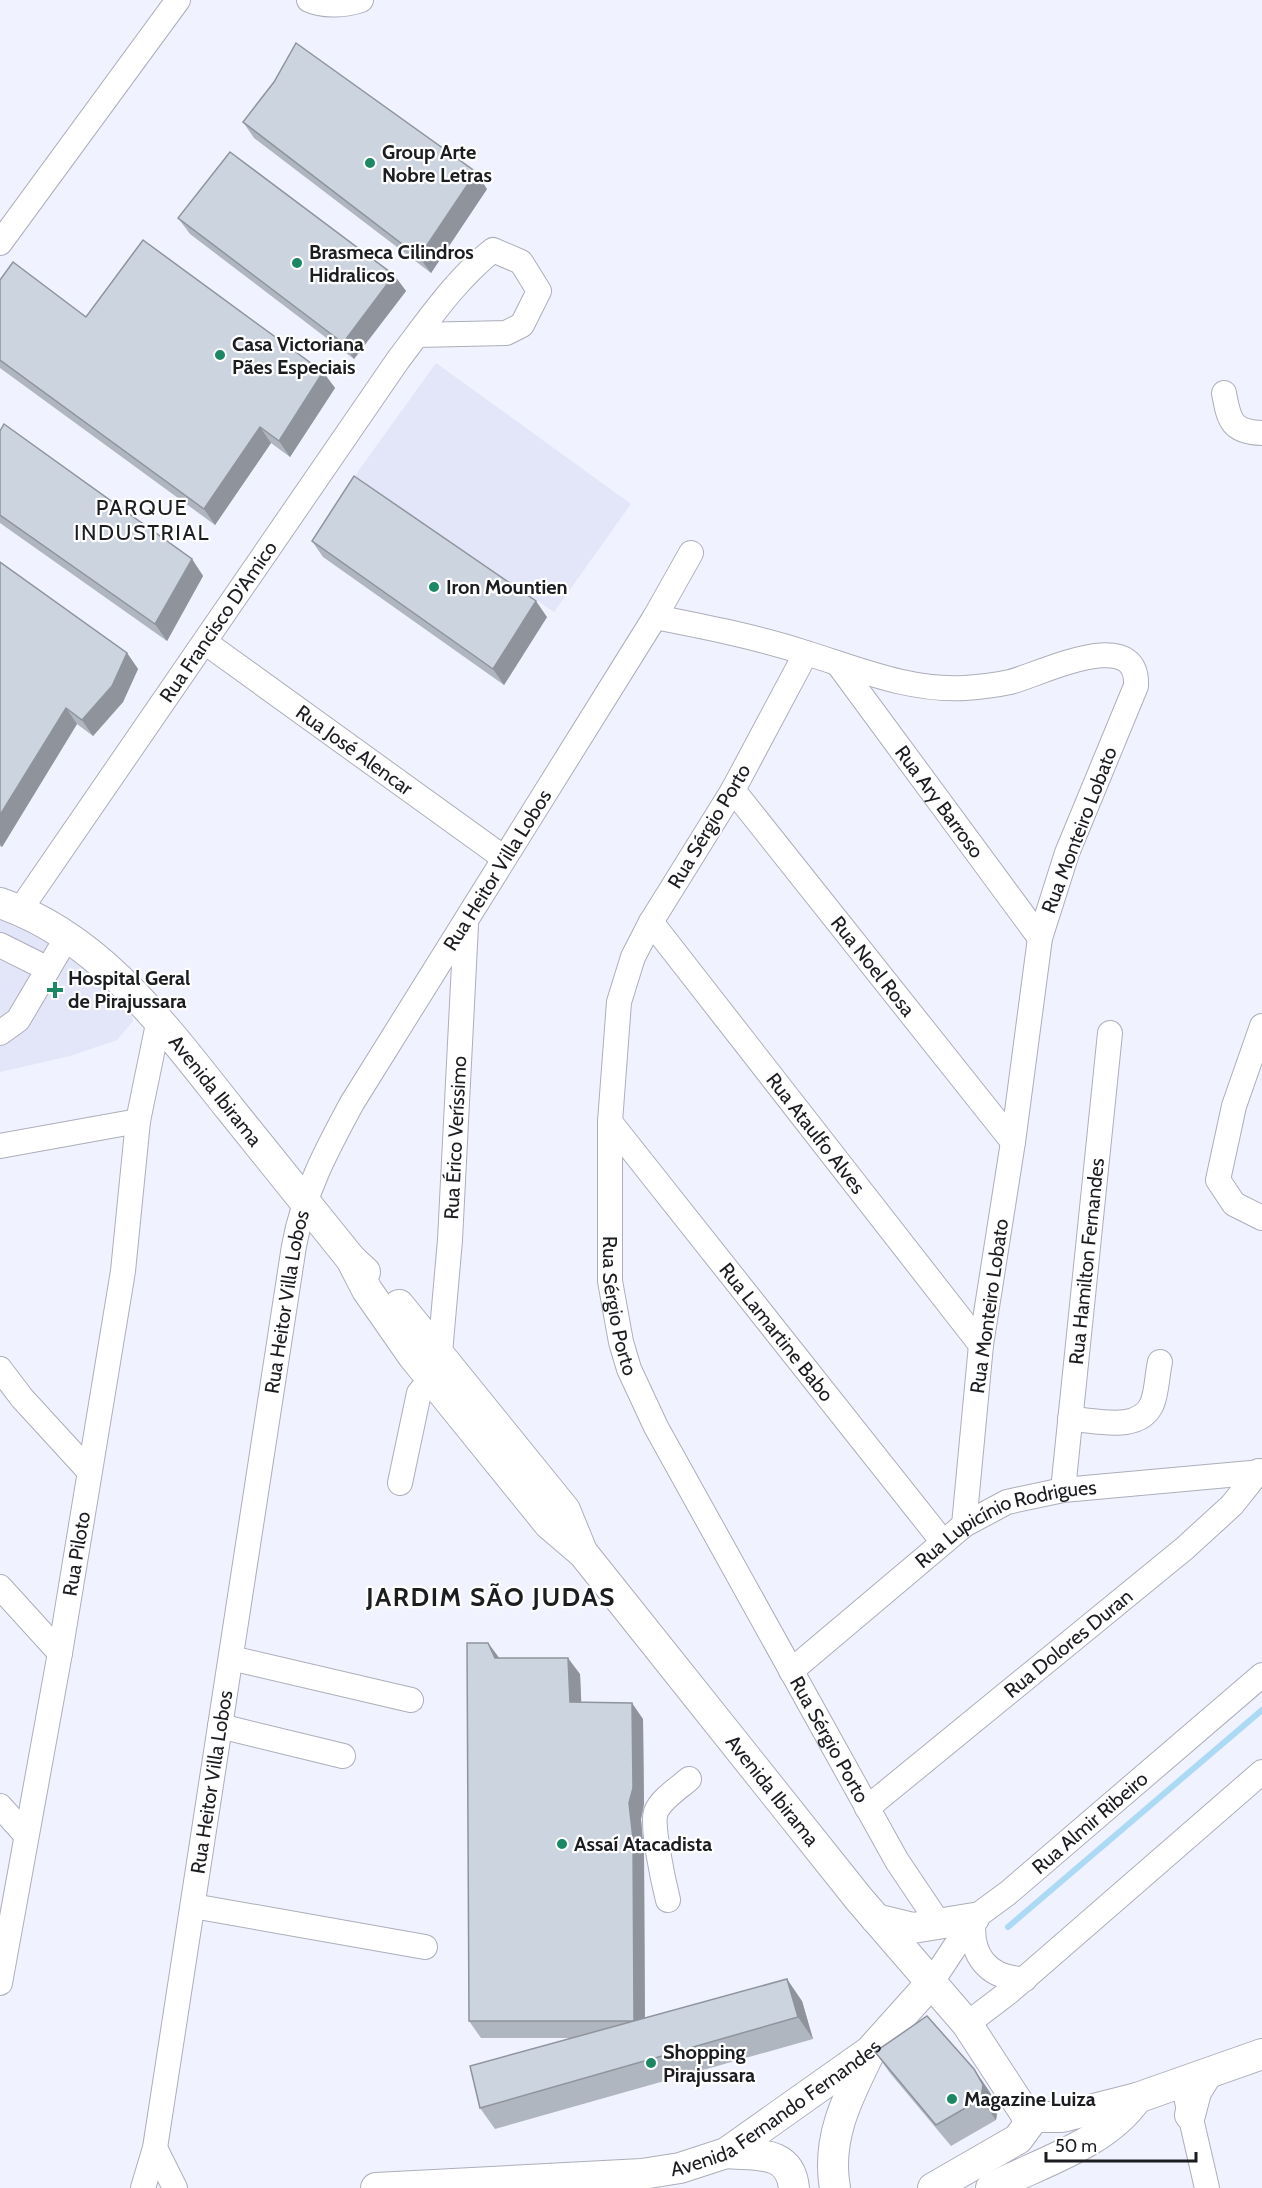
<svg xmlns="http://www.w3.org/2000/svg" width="1262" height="2188" viewBox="0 0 1262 2188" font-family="Cabin,sans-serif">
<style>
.built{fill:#e3e5f9}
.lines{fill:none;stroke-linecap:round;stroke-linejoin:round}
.stream{stroke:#acd9f5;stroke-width:6}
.minor-casing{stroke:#acaeba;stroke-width:26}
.major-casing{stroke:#acaeba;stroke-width:32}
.minor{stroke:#fff;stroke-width:24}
.major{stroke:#fff;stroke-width:30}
.wall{fill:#afb6c0}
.shaded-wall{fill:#8f949c}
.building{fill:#ccd4df;stroke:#8f949c;stroke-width:1.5}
.poi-dot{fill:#1b8765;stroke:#fff;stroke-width:2}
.labels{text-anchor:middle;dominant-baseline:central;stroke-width:4.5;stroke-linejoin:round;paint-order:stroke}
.poi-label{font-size:20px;font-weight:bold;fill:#1c1d21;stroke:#fff;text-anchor:start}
.street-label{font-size:20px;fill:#1c1d21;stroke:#fff}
.quarter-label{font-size:22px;letter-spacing:1.5px;fill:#1c1d21;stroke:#fff}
.district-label{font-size:26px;font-weight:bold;letter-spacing:1.5px;fill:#1c1d21;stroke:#fff}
</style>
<rect width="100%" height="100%" fill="#f0f2ff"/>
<!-- built -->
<g class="built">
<path d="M436,363L631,504L554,612L354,477Z"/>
<path d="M0,914L46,940L88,970L131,1011L133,1021L117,1040L70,1056L0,1072Z"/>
</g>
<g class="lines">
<!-- stream -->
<path class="stream" d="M1008,1927L1262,1710"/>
<defs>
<g id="minor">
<path d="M309,0C324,7 346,5 361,0"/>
<path d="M0,243L178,0"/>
<path d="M1224,393C1229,420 1231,432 1262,433"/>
<path d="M655,617C706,627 757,637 806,653C858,669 909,691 965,688C980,687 996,685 1010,682C1039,675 1139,623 1136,686L1067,853L1040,938L1013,1142L981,1345L964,1525"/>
<path id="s1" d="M206,643L504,858"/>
<path id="s2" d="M806,653L733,790L651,922L633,957L619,1002L610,1122V1281L621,1342L629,1369L656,1427L897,1861L940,1925"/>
<path id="s3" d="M838,664L1040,938"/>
<path id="s4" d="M733,790L1013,1142"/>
<path id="s5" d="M20,910L398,360C427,322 455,280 493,250L521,262L539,291L522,325L506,333L417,335"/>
<path id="s6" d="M651,922L981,1345"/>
<path d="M0,945L48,969"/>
<path d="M1262,1026L1234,1106L1218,1180L1234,1204L1262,1218"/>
<path d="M0,1033L18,1020L67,937"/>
<path id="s7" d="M610,1122L943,1542"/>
<path d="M0,1146L138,1121"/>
<path d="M0,1369L22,1398L88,1470"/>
<path d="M1070,1419C1096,1420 1139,1433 1152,1404C1157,1392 1157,1375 1160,1362"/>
<path id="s8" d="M400,1483L419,1393L432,1378L440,1353L450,1240L466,925"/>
<path id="s9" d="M1063,1490L1110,1033"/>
<path d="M0,1587L60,1653"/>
<path d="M231,1658L411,1700"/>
<path id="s10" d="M791,1671L964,1525L1007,1502L1063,1490L1262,1472"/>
<path d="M220,1726L343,1756"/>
<path d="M0,1806L26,1835"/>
<path id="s11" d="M867,1808L1185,1548L1232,1505L1259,1471"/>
<path d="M668,1900C664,1884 651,1825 656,1812C661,1799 679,1788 689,1779"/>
<path d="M193,1906L425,1947"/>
<path d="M974,1918C969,1954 987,1979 1025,1979"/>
<path id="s12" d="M0,1983L60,1653L123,1271L138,1121L159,1019"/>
<path id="s13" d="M931,1983L974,1918L1008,1893L1262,1675"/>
<path d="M967,2024L1009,1992L1262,1772"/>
<path d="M1186,2097L1207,2188"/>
<path d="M155,2148L175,2188"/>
<path id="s14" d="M143,2188L155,2148L294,1246C304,1192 326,1151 352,1103L655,617L691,553"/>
</g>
<g id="major">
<path id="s15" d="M0,903C101,937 167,1030 231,1110C271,1160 311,1210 351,1259L365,1272"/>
<path id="s16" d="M351,1259L367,1290L413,1356L549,1524L583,1553L859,1899L967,2024L1025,2113L1029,2124L1018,2139L933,2188"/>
<path d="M399,1305L565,1510L581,1549"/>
<path d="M876,1919L913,1928L974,1918"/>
<path d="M1025,2113L1038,2117H1062L1137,2098L1262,2054"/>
<path d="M1190,2115L1196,2092L1207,2074"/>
<path d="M726,2153C756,2156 790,2149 794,2188"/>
<path id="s17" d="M376,2188L642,2174L680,2168L726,2153L870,2051L931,1983"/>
<path d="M835,2188C826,2138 848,2097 869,2054"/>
<path d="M991,2188C1039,2163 1106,2144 1137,2098"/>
</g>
</defs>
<!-- minor casing -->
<use href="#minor" class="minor-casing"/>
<!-- major casing -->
<use href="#major" class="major-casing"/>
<!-- minor -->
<use href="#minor" class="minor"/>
<!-- major -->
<use href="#major" class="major"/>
</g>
<!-- wall -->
<g class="wall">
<path d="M243,122L487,189L431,273L254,138Z"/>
<path d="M178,218L394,275L406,291L354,359L190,234Z"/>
<path d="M0,280L86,317L323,372L335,388L290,457L271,443L215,525L0,368Z"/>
<path d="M0,431L192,559L203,576L167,641L0,523Z"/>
<path d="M312,541L547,617L504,685L323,557Z"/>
<path d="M0,562L127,653L138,669L123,702L93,736L77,724L2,847L0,846Z"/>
<path d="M488,1643L499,1658L580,1674L581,1702L643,1719L644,1804L641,1819L644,1855L645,2018L802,2001L813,2039L495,2129L480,2108L573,2038H481L469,2021Z"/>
<path d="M875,2052L974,2069L989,2091L998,2107L996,2120L951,2146L890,2073Z"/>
</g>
<!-- shaded-wall -->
<g class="shaded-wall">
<path d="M476,172L487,189L431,273L419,257Z"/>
<path d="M394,275L406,291L354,359L343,343Z"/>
<path d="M323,372L335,388L290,457L279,441Z"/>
<path d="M260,427L271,443L215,525L204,509Z"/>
<path d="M192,559L203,576L167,641L155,624Z"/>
<path d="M536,601L547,617L504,685L493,669Z"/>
<path d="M127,653L138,669L123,702L93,736L82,720Z"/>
<path d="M66,708L77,724L2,847L0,844V815Z"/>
<path d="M488,1643L500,1659L495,1658Z"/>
<path d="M568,1658L580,1674L582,1718L570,1702Z"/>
<path d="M632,1703L643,1719L644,1804L641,1819L644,1855L645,2038L634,2022L629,1803Z"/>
<path d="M787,1979L802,2001L813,2039L798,2017Z"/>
<path d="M974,2069L989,2091L998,2107L996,2120L981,2099Z"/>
</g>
<!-- building -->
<g class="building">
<path d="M296,43L476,172L419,257L243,122L274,82Z"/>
<path d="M230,152L394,275L343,343L178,218Z"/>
<path d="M143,240L323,372L279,441L260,427L204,509L0,360V280L13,262L86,317Z"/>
<path d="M4,424L192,559L155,624L0,515V431Z"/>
<path d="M354,476L536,601L493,669L312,541Z"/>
<path d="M0,562L127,653L112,686L82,720L66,708L0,815Z"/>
<path d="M467,1643H488L495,1658H568L570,1702L632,1703L633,1788L629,1803L633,1839L634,2021H469Z"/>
<path d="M787,1979L798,2017L480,2108L470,2066Z"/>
<path d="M927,2016L974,2069L983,2085L981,2099L936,2125L875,2052Z"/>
</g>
<!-- markers -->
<g class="poi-dot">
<circle cx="370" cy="163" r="6"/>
<circle cx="297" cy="263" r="6"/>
<circle cx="220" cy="355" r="6"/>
<circle cx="434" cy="587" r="6"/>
<path d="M52 981h6v6h6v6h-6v6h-6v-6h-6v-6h6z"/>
<circle cx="562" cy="1844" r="6"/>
<circle cx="651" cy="2063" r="6"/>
<circle cx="952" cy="2099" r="6"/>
</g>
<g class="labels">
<!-- poi labels -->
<g class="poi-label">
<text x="382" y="152">Group Arte<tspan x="382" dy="23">Nobre Letras</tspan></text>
<text x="309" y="252">Brasmeca Cilindros<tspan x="309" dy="23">Hidralicos</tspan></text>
<text x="232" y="344">Casa Victoriana<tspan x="232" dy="23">Pães Especiais</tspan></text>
<text x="446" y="587">Iron Mountien</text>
<text x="68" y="978">Hospital Geral<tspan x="68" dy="23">de Pirajussara</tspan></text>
<text x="574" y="1844">Assaí Atacadista</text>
<text x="663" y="2052">Shopping<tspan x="663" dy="23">Pirajussara</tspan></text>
<text x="964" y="2099">Magazine Luiza</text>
</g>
<!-- street labels -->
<g class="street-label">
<text stroke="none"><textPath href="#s5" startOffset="350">Rua Francisco D'Amico</textPath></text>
<text stroke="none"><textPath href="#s1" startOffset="183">Rua José Alencar</textPath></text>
<text stroke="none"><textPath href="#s3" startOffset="171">Rua Ary Barroso</textPath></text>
<text transform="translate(709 826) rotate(-59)">Rua Sérgio Porto</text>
<text transform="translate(1079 830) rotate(-69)">Rua Monteiro Lobato</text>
<text stroke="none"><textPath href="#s14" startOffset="1384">Rua Heitor Villa Lobos</textPath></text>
<text stroke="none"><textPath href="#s4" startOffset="225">Rua Noel Rosa</textPath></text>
<text stroke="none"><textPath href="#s15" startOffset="290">Avenida Ibirama</textPath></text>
<text stroke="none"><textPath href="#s6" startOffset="268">Rua Ataulfo Alves</textPath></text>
<text stroke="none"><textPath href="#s8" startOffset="354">Rua Érico Veríssimo</textPath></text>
<text stroke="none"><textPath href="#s9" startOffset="230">Rua Hamilton Fernandes</textPath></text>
<text stroke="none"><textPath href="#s14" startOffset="898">Rua Heitor Villa Lobos</textPath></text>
<text stroke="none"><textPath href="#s2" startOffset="702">Rua Sérgio Porto</textPath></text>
<text transform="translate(989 1306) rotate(-82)">Rua Monteiro Lobato</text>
<text stroke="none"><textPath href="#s7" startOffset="268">Rua Lamartine Babo</textPath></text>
<text stroke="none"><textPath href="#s10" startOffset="266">Rua Lupicínio Rodrigues</textPath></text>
<text stroke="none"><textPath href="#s12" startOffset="436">Rua Piloto</textPath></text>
<text stroke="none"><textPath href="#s11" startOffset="260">Rua Dolores Duran</textPath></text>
<text stroke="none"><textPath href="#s2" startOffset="1188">Rua Sérgio Porto</textPath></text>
<text stroke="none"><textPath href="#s14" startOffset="412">Rua Heitor Villa Lobos</textPath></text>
<text stroke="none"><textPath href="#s16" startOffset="680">Avenida Ibirama</textPath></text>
<text stroke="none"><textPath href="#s13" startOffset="228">Rua Almir Ribeiro</textPath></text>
<text stroke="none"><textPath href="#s17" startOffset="418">Avenida Fernando Fernandes</textPath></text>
</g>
<!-- quarter labels -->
<g class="quarter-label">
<text x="142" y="507">PARQUE<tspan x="142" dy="25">INDUSTRIAL</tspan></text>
</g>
<!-- district labels -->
<g class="district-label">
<text x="491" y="1597">JARDIM SÃO JUDAS</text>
</g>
</g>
<!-- scale -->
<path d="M1046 2152v9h150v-9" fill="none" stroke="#1c1d21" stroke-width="3"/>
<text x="1055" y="2152" font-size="18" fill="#1c1d21" stroke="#ffffff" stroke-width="4.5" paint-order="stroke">50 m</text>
</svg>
